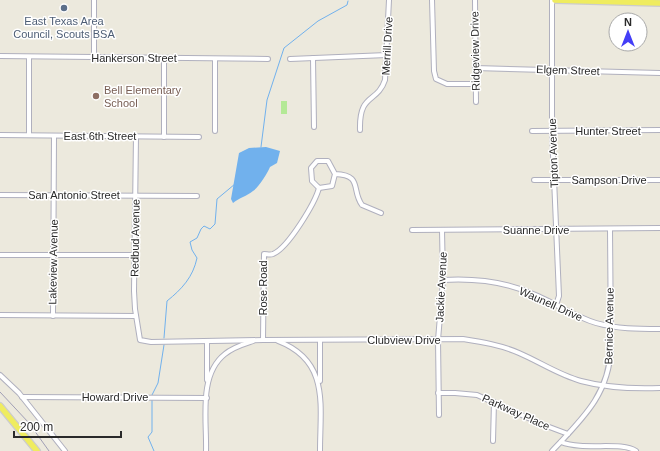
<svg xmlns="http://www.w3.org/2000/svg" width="660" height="451" viewBox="0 0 660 451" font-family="Arial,sans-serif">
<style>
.pitch{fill:#b4e996}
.water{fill:#71b1ed}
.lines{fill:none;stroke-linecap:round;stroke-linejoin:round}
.stream{stroke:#71b1ed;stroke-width:1}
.minor-casing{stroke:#b0b0be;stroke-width:6}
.major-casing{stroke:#ccc;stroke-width:8}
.minor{stroke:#fff;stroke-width:4}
.major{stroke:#efec5f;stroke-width:5.5}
.rail{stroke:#a19fb5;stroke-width:1}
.service-dot{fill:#5c6f8a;stroke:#fff;stroke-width:1.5}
.education-dot{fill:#8d6e63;stroke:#fff;stroke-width:1.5}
.labels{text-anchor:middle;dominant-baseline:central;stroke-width:3;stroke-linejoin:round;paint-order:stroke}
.service-label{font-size:11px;fill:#4e5e75;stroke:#fff}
.street-label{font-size:11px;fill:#2a2a2a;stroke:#fff}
.education-label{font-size:11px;fill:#785e54;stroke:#fff;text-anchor:start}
</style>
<rect width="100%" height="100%" fill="#ece9dd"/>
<!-- pitch -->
<rect class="pitch" x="281" y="101" width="6" height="13"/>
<!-- water -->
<path class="water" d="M266,147L280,151L277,163L270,167C267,174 259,187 253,191C247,196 239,198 233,203L231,199L239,153L249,148Z"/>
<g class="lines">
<!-- stream -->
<g class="stream">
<path d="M261,147L267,100L284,48L318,21L347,5L348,1"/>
<path d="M164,338L167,301C182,289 193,277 197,258L192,250L190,242L197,238L201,229L204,226L210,229L215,224L217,199L235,184"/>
<path d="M152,395L158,383L164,345"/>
<path d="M152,400V432L148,437L154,451"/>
</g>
<defs>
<g id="minor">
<path d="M432,0L434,71L436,79L447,84H475"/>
<path d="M475,0L476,102"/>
<path d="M552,0V131L559,296L556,305"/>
<path d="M0,56L268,59"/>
<path d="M94,58V0"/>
<path d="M313,58L314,127"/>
<path d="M215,59V131"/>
<path d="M290,59L387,55"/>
<path d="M475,68L660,73"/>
<path d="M360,130C359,92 377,104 385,80L389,0"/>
<path d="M532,131L660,130"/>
<path d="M0,135L199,137"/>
<path d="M29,135V57"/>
<path d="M136,136L134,291L135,309L140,340L151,342L263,340L463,339C482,342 501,345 519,353C540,362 559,375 581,381C607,388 633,389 660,388"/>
<path d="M164,137V58"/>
<path d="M335,174L332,186L319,188L312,181L311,168L317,161H328L335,174C363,175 351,190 362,205L381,213"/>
<path d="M534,180H660"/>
<path d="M0,195L197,196"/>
<path d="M412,230L660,228"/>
<path d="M0,255H135"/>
<path d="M443,280C476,278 508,282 538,296C558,305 576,317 596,323C617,329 638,329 660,329"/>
<path d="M0,315L136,316"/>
<path d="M53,316L54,136"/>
<path d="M263,340L264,254C267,254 270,255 273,254C288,248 315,203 319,188"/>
<path d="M320,340V381"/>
<path d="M207,341V380"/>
<path d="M278,341C330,361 320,405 320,451"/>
<path d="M0,375L19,393L65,451"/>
<path d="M438,393H455L477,395L544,425L568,434"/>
<path d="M22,397L207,398"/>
<path d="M439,415L438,340L443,280L442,230"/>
<path d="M493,441L494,402"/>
<path d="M561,442C584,451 621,441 636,451"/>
<path d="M206,451C207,421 198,375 225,354C233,347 244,344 253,341"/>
<path d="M552,451C582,419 609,395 611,348L610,229"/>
</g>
<g id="major">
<path d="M555,0L660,3"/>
<path d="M0,406L37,451"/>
</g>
</defs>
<!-- minor casing -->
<use href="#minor" class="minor-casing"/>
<!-- major casing -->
<use href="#major" class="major-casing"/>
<!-- minor -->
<use href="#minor" class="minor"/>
<!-- major -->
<use href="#major" class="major"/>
<!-- rail -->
<path class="rail" d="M0,392L29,423L49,451"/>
</g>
<!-- markers -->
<circle class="service-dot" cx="64" cy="8" r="4"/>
<circle class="education-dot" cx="96" cy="96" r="4"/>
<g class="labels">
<!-- service labels -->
<g class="service-label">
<text x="64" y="21">East Texas Area<tspan x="64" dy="13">Council, Scouts BSA</tspan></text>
</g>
<!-- street labels -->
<g class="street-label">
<text transform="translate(387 46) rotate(-87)">Merrill Drive</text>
<text transform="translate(475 51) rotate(-91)">Ridgeview Drive</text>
<text x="134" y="58">Hankerson Street</text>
<text transform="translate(568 70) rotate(2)">Elgem Street</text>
<text x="608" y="131">Hunter Street</text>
<text x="100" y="136">East 6th Street</text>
<text transform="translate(553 153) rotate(-92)">Tipton Avenue</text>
<text x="609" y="180">Sampson Drive</text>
<text x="74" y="195">San Antonio Street</text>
<text x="536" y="230">Suanne Drive</text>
<text transform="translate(135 238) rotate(-89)">Redbud Avenue</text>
<text transform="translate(53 262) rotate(-89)">Lakeview Avenue</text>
<text transform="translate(441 287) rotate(-87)">Jackie Avenue</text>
<text transform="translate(263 288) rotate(-90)">Rose Road</text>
<text transform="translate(551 304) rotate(24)">Waunell Drive</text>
<text transform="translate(609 326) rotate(-89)">Bernice Avenue</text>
<text x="404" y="340">Clubview Drive</text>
<text x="115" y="397">Howard Drive</text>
<text transform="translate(516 412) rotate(24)">Parkway Place</text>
</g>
<!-- education labels -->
<g class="education-label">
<text x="104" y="90">Bell Elementary<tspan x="104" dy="13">School</tspan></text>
</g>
</g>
<!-- north arrow -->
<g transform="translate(628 32)"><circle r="19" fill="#ffffff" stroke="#aaaaaa"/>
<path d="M0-3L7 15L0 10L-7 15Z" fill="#443ef7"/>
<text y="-6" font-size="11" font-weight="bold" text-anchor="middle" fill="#2a2a2a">N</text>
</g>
<!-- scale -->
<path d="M14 431v6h107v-6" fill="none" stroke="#2a2a2a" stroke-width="2"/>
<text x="20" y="431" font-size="12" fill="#2a2a2a" stroke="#ffffff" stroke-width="3" paint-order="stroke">200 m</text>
</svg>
